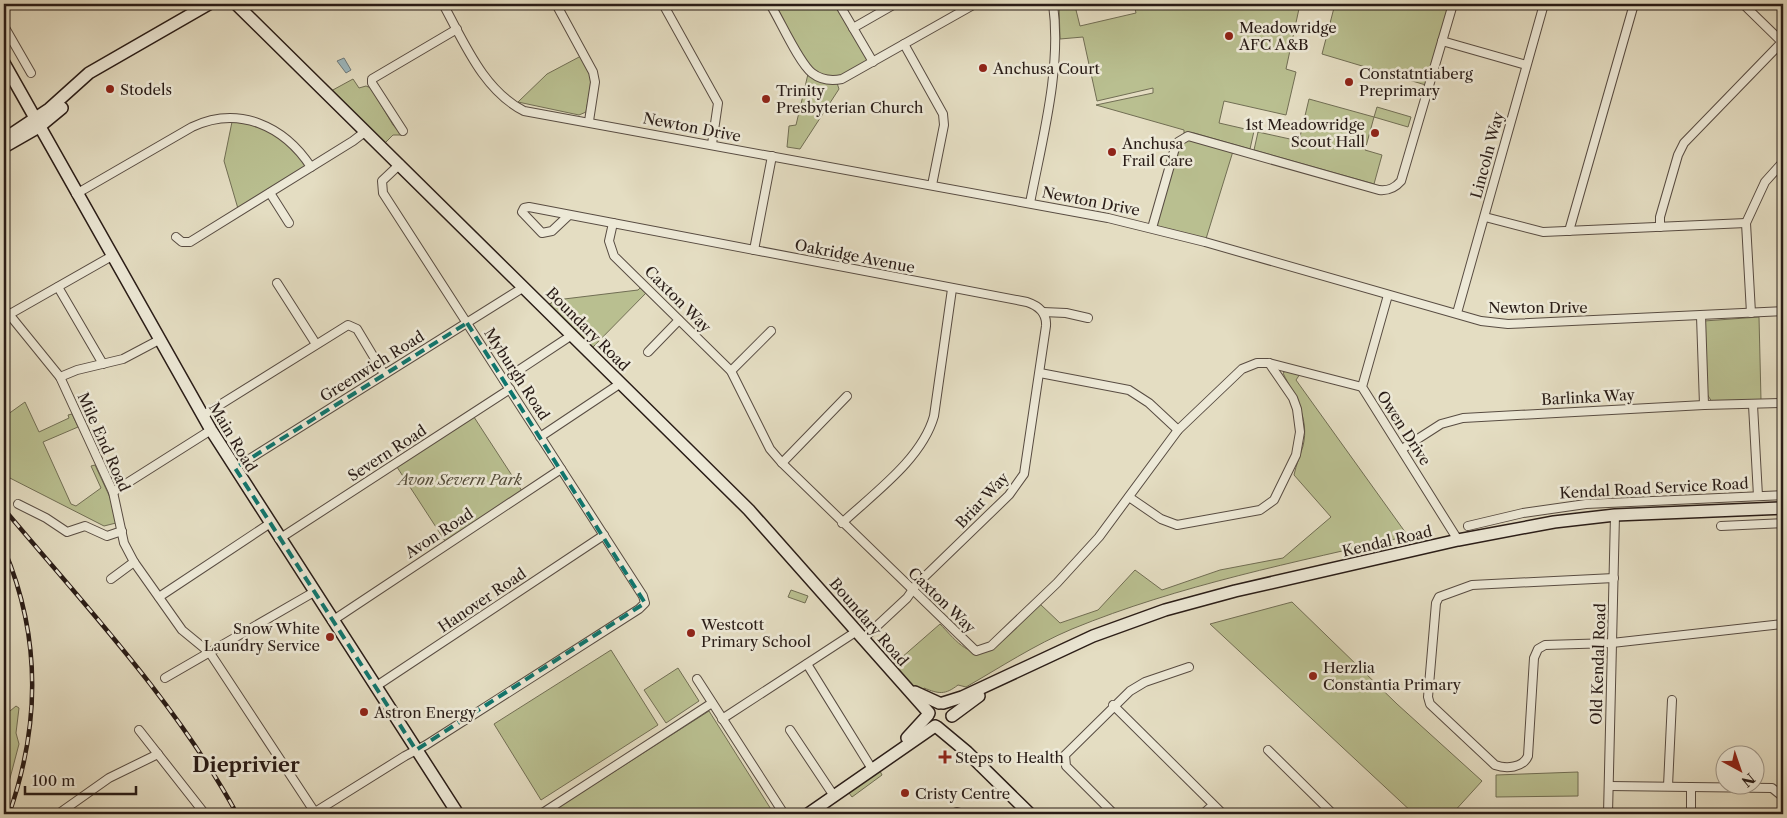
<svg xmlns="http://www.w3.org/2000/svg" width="1787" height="818" viewBox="0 0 1787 818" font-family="'Libre Caslon Text',serif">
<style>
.green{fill:#b9bf90;stroke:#716e54}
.water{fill:#9cb8bf;stroke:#6e7a7c}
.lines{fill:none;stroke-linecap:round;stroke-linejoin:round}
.street-casing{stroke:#584c42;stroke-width:10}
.secondary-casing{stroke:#291c17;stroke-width:14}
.street{stroke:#ede9d7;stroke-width:8}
.secondary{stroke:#ede9d7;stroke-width:11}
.rail-casing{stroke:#291c17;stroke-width:4.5}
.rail{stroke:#ede9d7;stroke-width:2.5;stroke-dasharray:8;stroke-linecap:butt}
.marked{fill:none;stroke:#0f766e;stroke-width:4;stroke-dasharray:10 6;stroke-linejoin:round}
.poi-dot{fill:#8f2418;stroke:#ede9d7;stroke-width:2}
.labels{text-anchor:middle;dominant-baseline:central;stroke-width:5;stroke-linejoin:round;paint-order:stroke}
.poi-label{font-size:15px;fill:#291c17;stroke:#ede9d7;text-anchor:start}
.street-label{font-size:15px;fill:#291c17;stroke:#ede9d7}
.park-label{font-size:15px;font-style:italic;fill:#544d3b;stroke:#ede9d7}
.district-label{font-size:20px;font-weight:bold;fill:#291c17;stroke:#ede9d7}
</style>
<rect width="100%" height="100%" fill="#e4ddc2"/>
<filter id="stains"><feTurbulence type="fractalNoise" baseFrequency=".004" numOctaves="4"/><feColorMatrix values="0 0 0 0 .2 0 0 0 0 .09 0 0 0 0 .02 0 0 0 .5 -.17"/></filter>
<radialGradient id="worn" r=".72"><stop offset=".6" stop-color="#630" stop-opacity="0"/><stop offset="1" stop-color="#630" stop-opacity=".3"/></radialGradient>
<!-- green -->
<g class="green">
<path d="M770,4H839L873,62L842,79L814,75Z"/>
<path d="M1059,4H1084L1075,6L1080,26L1136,13L1134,4H1300L1286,69L1296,72L1286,115L1224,101L1219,123L1254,131L1250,149L1194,133H1184V130L1096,105L1153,93V88L1097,101L1083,37L1060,39Z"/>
<path d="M1335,4H1453L1429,86L1322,54Z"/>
<path d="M581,56L592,78L586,112L579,115L518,102L547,74Z"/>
<path d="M808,74L837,83L839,89L800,149L787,147L789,126L796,125Z"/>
<path d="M353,79L359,88L366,86L371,88L393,125L402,135H393L384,144L331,91Z"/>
<path d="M1309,99L1374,117L1377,107L1411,117L1408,127L1374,117L1365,150L1382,155L1374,184L1254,150L1258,132L1299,141Z"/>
<path d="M233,117L273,130L311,167L239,212L224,161Z"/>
<path d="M1185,137L1234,148L1205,242L1152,228L1175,148Z"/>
<path d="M641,287L647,292L591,349L548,305L556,300L638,290Z"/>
<path d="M1759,317L1761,400L1712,402L1707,394L1704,321Z"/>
<path d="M1287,370L1300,374L1296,380L1408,536C1296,562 1179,585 1072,629C1034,645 1001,667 966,687L958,685C945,695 939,694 924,688L922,693L918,691L893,665L940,624C953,637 968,659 989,651L1040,604L1060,623L1098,610L1135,570L1162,590L1220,570L1283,558L1331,517L1294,475C1296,465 1300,456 1303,446C1310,418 1294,396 1283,373Z"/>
<path d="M25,402L39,432L69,418L68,415L72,414L78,427L43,442L71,504L76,506L101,488L91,466L95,465L113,504L116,523L104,526L4,475V417Z"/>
<path d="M472,414L524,494L447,544L395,464Z"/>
<path d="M791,590L808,596L805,603L788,597Z"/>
<path d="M1292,602L1397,704L1482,781L1452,814H1414L1210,624Z"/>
<path d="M611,650L658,725L541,800L494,724Z"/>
<path d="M678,668L699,701L666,723L644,690Z"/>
<path d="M16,706L19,708L16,733L19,744L4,801V716Z"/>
<path d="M709,711L774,814H552L551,812Z"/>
<path d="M880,771L882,775L852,797L849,793Z"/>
<path d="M1578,772V796L1496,797V775Z"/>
</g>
<!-- water -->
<path class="water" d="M344,58L351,70L346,73L337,61Z"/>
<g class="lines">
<defs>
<g id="street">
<path d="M443,4C464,42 483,90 524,111L1108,218L1205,242L1481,321L1508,324L1783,311"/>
<path d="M556,4L593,72L595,82L589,121"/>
<path d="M663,4L718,103L712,144"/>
<path d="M770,4C780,20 799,63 812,73C821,80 832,81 842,79L975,4"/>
<path d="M839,4L873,62"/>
<path d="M1743,4L1783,43"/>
<path d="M4,26L31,73"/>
<path d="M853,28L895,4"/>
<path d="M1442,41L1526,65"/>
<path d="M904,44L943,114L944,125L932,185"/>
<path d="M403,131L372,83V79L457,29"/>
<path d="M270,193L289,223"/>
<path d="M76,194L192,127C239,105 284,126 311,167"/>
<path d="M1030,203C1042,140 1062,68 1053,4"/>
<path d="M569,215L552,231L542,233L522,212L524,208L529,207L1027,302C1039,306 1047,313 1046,326L1024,474L1009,495L916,585L907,598L864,638"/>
<path d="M1485,217L1543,232L1746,223"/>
<path d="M613,223L609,241L614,256L731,371L770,449L782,463L976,651L991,646L1057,583L1099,537L1178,430L1242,369L1257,363H1269L1362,387"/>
<path d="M1660,227V217L1678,155L1684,143L1782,42"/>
<path d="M1152,228L1175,148L1178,142L1188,136L1379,190C1389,191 1395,188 1401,181L1453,4"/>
<path d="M1569,231L1634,4"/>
<path d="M176,237L182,242H190L353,141L366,131"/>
<path d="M754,250L772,156"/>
<path d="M277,283L316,344"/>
<path d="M58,287L103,364"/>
<path d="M1388,295L1362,387L1458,540"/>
<path d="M4,308L60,377L113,492L124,543L134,562L182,630L210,653L316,814"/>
<path d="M1043,312L1066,313L1088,318"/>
<path d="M1457,313L1544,4"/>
<path d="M1751,313L1746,223L1765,182L1783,162"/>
<path d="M10,314L112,256"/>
<path d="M1701,316L1704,405"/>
<path d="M648,352L679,320"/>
<path d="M731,371L771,331"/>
<path d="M1040,373L1129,390L1149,403L1178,430"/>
<path d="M60,377L77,370L123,359L159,340"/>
<path d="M504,380L572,335"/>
<path d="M1753,405L1758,496"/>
<path d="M202,416L348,325L357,329L384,374"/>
<path d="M540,437L621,383"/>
<path d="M1402,449L1441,424L1463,418L1704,405L1783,403"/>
<path d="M782,463L847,396"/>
<path d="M235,468L524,287"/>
<path d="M113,492L211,430"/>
<path d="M1129,497L1161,519L1177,525L1260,510L1274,500L1296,455L1300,432L1297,409L1293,398L1269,363"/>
<path d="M18,504L46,518L67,532L85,526L107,536L122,531"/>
<path d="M842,523C874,493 922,459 934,416L952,289"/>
<path d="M1468,526L1523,513L1586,504L1783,495"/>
<path d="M1721,526L1783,523"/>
<path d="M279,539L510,389"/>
<path d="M1614,578L1472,585L1439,597L1436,603L1428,697L1430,704L1495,765C1506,769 1523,768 1528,756L1534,658L1538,649L1545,645L1612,643L1783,624"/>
<path d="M111,579L134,562"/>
<path d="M159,597L269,524"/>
<path d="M332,621L561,469"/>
<path d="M807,664L872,769"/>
<path d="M165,678L314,592"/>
<path d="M697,679L784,814"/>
<path d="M375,687L604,535"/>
<path d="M1113,705L1223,814"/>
<path d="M722,719L857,631"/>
<path d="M139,730L205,814"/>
<path d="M790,730L834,796"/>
<path d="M1268,750L1333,814"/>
<path d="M1609,786L1772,788L1782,796L1783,814"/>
<path d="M1668,786L1672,700"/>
<path d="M58,814L109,778L158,754"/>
<path d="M312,814L405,756L426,745L639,609L645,603L643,596L383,193L382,181L400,164"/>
<path d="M541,814L712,703"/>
<path d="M951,814L957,812L964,814"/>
<path d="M1114,814L1066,766L1065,755L1130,691L1145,682L1189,667"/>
<path d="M1203,814L1213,805"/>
<path d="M1608,814L1615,515"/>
<path d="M1691,814V787"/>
</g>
<g id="secondary">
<path d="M236,4L749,510L929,713"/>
<path d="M4,63L211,430L458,814"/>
<path d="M4,139L49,109L89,73L209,4"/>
<path d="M4,147L39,127L62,108"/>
<path d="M915,692L939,703"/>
<path d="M943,703L962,697L1093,636L1165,610L1235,591L1458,540L1554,522L1615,515L1783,508"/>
<path d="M952,716L979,696"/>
<path d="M937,727L967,752L1030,814"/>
<path d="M907,738L928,715"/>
<path d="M808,814L935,726"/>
</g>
</defs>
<!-- street casing -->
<use href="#street" class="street-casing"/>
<!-- secondary casing -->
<use href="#secondary" class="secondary-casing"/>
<!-- street -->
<use href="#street" class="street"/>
<!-- secondary -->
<use href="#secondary" class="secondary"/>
<defs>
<g id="rail">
<path d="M4,509C86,607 175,701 237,814"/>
<path d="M4,549C41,636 40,726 9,814"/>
</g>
</defs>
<!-- rail casing -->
<use href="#rail" class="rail-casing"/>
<!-- rail -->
<use href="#rail" class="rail"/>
</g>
<!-- marked area -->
<path class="marked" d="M467,323L645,603L416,750L235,468Z"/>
<!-- markers -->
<g class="poi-dot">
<circle cx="1229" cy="36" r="5"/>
<circle cx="983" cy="68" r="5"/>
<circle cx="1349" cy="82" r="5"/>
<circle cx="110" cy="89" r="5"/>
<circle cx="766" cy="99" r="5"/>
<circle cx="1375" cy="133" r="5"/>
<circle cx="1112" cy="152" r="5"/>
<circle cx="691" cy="633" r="5"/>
<circle cx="330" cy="637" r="5"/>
<circle cx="1313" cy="676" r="5"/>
<circle cx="364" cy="712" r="5"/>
<path d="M942.5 749.5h5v5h5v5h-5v5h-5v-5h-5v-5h5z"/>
<circle cx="905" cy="793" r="5"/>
</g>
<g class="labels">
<!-- poi labels -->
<g class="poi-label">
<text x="1239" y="27">Meadowridge<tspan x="1239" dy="17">AFC A&amp;B</tspan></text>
<text x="993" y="68">Anchusa Court</text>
<text x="1359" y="73">Constatntiaberg<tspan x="1359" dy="17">Preprimary</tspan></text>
<text x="120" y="89">Stodels</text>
<text x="776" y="90">Trinity<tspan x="776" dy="17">Presbyterian Church</tspan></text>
<text x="1365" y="124" text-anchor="end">1st Meadowridge<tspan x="1365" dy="17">Scout Hall</tspan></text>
<text x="1122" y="143">Anchusa<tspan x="1122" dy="17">Frail Care</tspan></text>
<text x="701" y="624">Westcott<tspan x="701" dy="17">Primary School</tspan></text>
<text x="320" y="628" text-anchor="end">Snow White<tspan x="320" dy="17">Laundry Service</tspan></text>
<text x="1323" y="667">Herzlia<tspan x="1323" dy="17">Constantia Primary</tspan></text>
<text x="374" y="712">Astron Energy</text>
<text x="955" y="757">Steps to Health</text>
<text x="915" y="793">Cristy Centre</text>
</g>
<!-- street labels -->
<g class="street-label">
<text transform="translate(692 127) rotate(11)">Newton Drive</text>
<text transform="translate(1487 155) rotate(-75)">Lincoln Way</text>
<text transform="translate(1091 201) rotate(11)">Newton Drive</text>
<text transform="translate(855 256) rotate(11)">Oakridge Avenue</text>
<text transform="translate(678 299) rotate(45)">Caxton Way</text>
<text x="1538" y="307">Newton Drive</text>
<text transform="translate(588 329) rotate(45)">Boundary Road</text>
<text transform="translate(372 366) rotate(-32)">Greenwich Road</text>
<text transform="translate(517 374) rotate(57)">Myburgh Road</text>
<text transform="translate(1588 397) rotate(-3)">Barlinka Way</text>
<text transform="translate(1404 428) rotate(57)">Owen Drive</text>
<text transform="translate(233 437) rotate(59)">Main Road</text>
<text transform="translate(104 442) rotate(66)">Mile End Road</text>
<text transform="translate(387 453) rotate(-33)">Severn Road</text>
<text transform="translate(1654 488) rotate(-3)">Kendal Road Service Road</text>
<text transform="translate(982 500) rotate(-47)">Briar Way</text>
<text transform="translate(439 533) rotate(-33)">Avon Road</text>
<text transform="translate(1387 541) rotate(-13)">Kendal Road</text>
<text transform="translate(482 600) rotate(-34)">Hanover Road</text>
<text transform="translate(942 600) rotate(44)">Caxton Way</text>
<text transform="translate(869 622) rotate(49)">Boundary Road</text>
<text transform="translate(1598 664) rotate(-88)">Old Kendal Road</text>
</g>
<!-- park labels -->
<g class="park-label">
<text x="460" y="479">Avon Severn Park</text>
</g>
<!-- district labels -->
<g class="district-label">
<text x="246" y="765">Dieprivier</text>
</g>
</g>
<!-- margin -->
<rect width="1787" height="818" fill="none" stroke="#e4ddc2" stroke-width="20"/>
<rect x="5" y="5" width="1777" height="808" fill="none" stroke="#291c17" stroke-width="2.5"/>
<rect x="10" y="10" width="1767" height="798" fill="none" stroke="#291c17"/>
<!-- north arrow -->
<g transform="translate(1740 770) rotate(140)"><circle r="24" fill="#ede9d7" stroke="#9f978a"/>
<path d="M0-4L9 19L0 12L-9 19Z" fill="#8f2418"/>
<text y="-8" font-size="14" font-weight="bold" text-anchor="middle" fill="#291c17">N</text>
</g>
<!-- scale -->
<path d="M25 786v8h111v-8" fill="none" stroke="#291c17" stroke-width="2.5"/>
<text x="32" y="786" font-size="15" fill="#291c17" stroke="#ede9d7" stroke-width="4" paint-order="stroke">100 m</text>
<rect width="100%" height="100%" filter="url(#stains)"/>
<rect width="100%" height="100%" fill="url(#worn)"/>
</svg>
